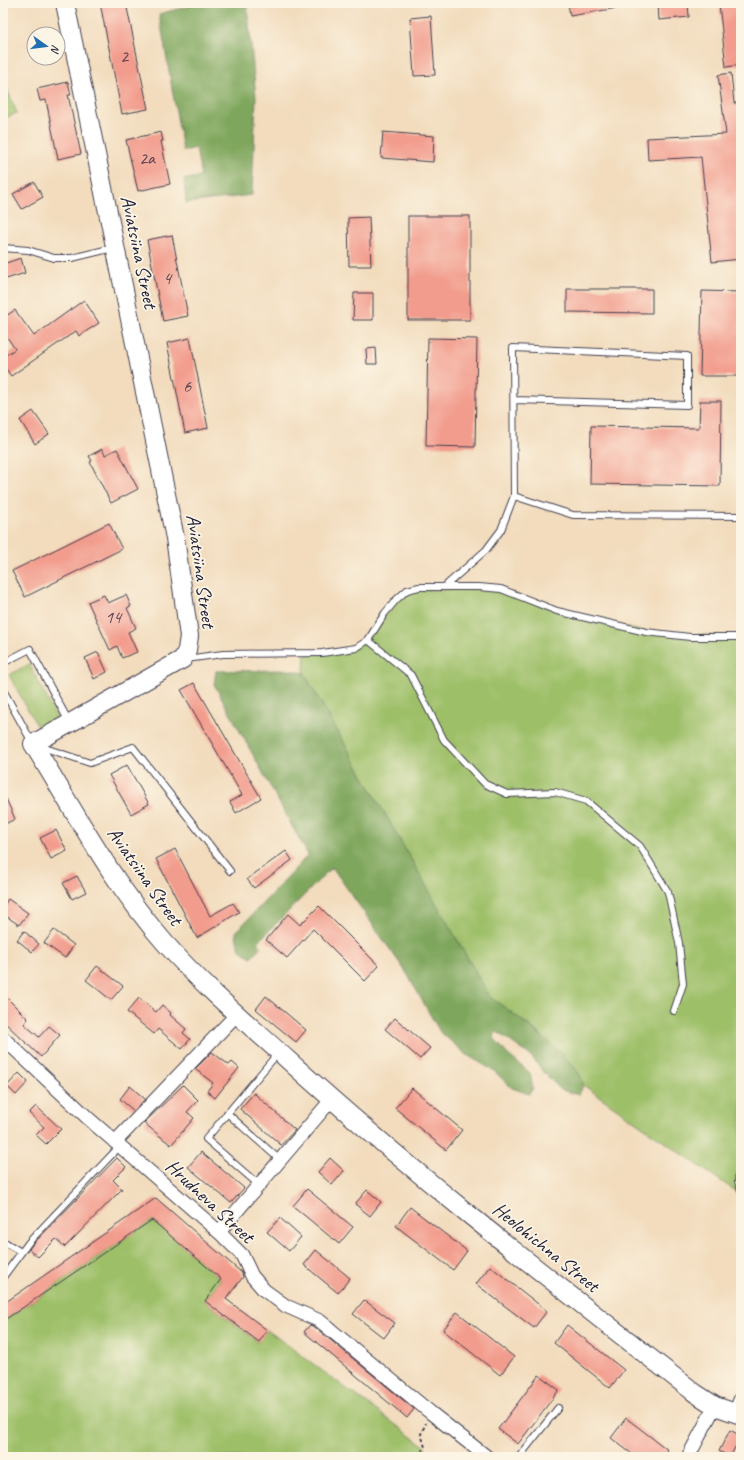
<svg xmlns="http://www.w3.org/2000/svg" width="744" height="1460" viewBox="0 0 744 1460" font-family="Caveat,sans-serif">
<style>
.green{fill:#9dbf68;stroke:#607052}
.forest{fill:#7ea65c;stroke:#50644c}
.building{fill:#f29c8d}
.lines{fill:none;stroke-linecap:round;stroke-linejoin:round}
.lane-casing{stroke:#413e4e;stroke-width:8}
.street-casing{stroke:#413e4e;stroke-width:15}
.secondary-casing{stroke:#413e4e;stroke-width:20}
.path{stroke:#413e4e;stroke-width:2;stroke-dasharray:3 3;stroke-linecap:butt}
.lane{stroke:#fff;stroke-width:6}
.street{stroke:#fff;stroke-width:13}
.secondary{stroke:#fff;stroke-width:18}
.labels{text-anchor:middle;dominant-baseline:central;stroke-width:3.5;stroke-linejoin:round;paint-order:stroke}
.number-label{font-size:18px;fill:#564050}
.street-label{font-size:20px;fill:#22223b;stroke:#fcf5e5}
</style>
<rect width="100%" height="100%" fill="#fcf5e5"/>
<filter id="ink" filterUnits="userSpaceOnUse"><feTurbulence type="fractalNoise" baseFrequency=".025" numOctaves="2"/><feDisplacementMap in="SourceGraphic" scale="8" xChannelSelector="R" yChannelSelector="G"/><feConvolveMatrix kernelMatrix="1 2 1 2 8 2 1 2 1" color-interpolation-filters="sRGB"/></filter>
<filter id="wash" filterUnits="userSpaceOnUse"><feTurbulence type="fractalNoise" baseFrequency=".012" numOctaves="4" result="noise"/><feDisplacementMap in="SourceGraphic" scale="16" xChannelSelector="R" yChannelSelector="G"/><feGaussianBlur stdDeviation="0.9" result="paint"/><feColorMatrix in="noise" values="0 0 0 0 0 0 0 0 0 0 0 0 0 0 0 0 0 1.4 0 .05"/><feComposite in="paint" operator="in"/></filter>
<g filter="url(#wash)">
<rect width="100%" height="100%" fill="#f2dcbd"/>
<!-- green -->
<g class="green">
<path d="M3,80L17,113L3,119Z"/>
<path d="M501,589L557,611L646,632L741,637V1195L583,1085L579,1073L538,1032L490,997L304,673L305,654L356,648L407,590Z"/>
<path d="M29,664L57,717L38,728L9,675Z"/>
<path d="M152,1220L221,1279L205,1301L258,1342L267,1330L426,1447L420,1457H3V1321Z"/>
</g>
<!-- forest -->
<g class="forest">
<path d="M201,3H247L256,97L252,195L186,203L184,180L201,176L196,148L183,151L159,14Z"/>
<path d="M289,670L304,673L490,997C509,1011 582,1062 583,1084C583,1087 580,1092 579,1095L561,1090L546,1075L531,1056L496,1031L494,1038L507,1054L530,1073L533,1088L529,1094L512,1088L494,1071L467,1055L440,1032L406,972L332,867L258,942L261,947L252,957C239,952 237,946 236,932L308,855L214,684L216,671Z"/>
</g>
<g id="blocks">
<!-- building -->
<g class="building">
<path d="M100,3H126L148,109L122,114Z"/>
<path d="M568,3H617V8L570,16Z"/>
<path d="M658,3H688L689,17L659,20Z"/>
<path d="M741,3V65L726,67L719,4Z"/>
<path d="M431,16L435,75L414,76L410,18Z"/>
<path d="M731,73L734,103H740L741,110V259L712,262L701,157L648,160L647,138L726,134L718,75Z"/>
<path d="M68,82L71,95H68L81,154L58,159L46,100L40,101L37,89Z"/>
<path d="M161,132L163,141H161L170,184L138,191L126,140Z"/>
<path d="M383,132L434,136L433,162L381,158Z"/>
<path d="M34,182L43,197L22,209L13,194Z"/>
<rect x="408" y="216" width="62" height="104"/>
<path d="M369,217L371,266H349L348,218Z"/>
<path d="M172,235L188,316L163,321L147,240Z"/>
<path d="M21,258L25,273L3,280V264Z"/>
<path d="M567,289H652V313L567,312Z"/>
<path d="M702,291L741,292V376H700Z"/>
<path d="M354,293H373V320H353Z"/>
<path d="M84,300L99,323L79,336L76,331L11,376L3,365V357L15,349L3,331V318L15,310L34,336Z"/>
<path d="M190,338L208,428L185,433L167,343Z"/>
<path d="M428,338L477,339L475,447L426,446Z"/>
<path d="M376,348L377,364H367L366,349Z"/>
<path d="M700,401H721L720,486L590,484L591,426L699,428Z"/>
<path d="M33,411L49,434L35,444L20,420Z"/>
<path d="M102,449L105,455L117,449L138,489L111,503L90,462L92,461L89,456Z"/>
<path d="M109,523L122,549L25,597L12,571Z"/>
<path d="M104,595L108,603L126,595L131,606L127,608L136,628L128,632L137,652L122,658L117,646L110,650L88,602Z"/>
<path d="M98,652L107,672L94,679L85,658Z"/>
<path d="M194,683L261,798L236,813L230,802L242,795L181,690Z"/>
<path d="M127,765L149,804L131,814L109,775Z"/>
<path d="M3,792L15,819L3,825Z"/>
<path d="M56,830L67,851L51,859L40,838Z"/>
<path d="M175,849L210,916L233,903L239,912L197,938L156,859Z"/>
<path d="M286,851L292,860L254,888L247,879Z"/>
<path d="M77,876L86,892L72,899L63,883Z"/>
<path d="M8,899L28,913L19,925L3,914V907Z"/>
<path d="M319,906L379,966L365,981L313,929L287,958L266,940L288,914L300,925Z"/>
<path d="M54,930L74,945L65,958L44,943Z"/>
<path d="M24,931L39,944L32,952L17,940Z"/>
<path d="M97,966L123,986L111,1000L86,980Z"/>
<path d="M3,994L28,1019L24,1024L39,1037L49,1026L60,1035L41,1057L3,1021Z"/>
<path d="M266,996L306,1030L296,1042L256,1009Z"/>
<path d="M139,998L156,1012L162,1005L171,1013L170,1015L186,1029L183,1033L190,1039L182,1049L158,1029L154,1034L127,1012Z"/>
<path d="M395,1018L430,1048L420,1059L385,1029Z"/>
<path d="M212,1052L229,1065L232,1062L239,1068L215,1098L207,1091L213,1083L195,1069Z"/>
<path d="M19,1073L28,1082L16,1095L7,1086Z"/>
<path d="M183,1085L198,1100L187,1112L194,1118L171,1145L144,1123Z"/>
<path d="M130,1086L145,1099L134,1111L120,1099Z"/>
<path d="M412,1088L462,1130L446,1150L395,1108Z"/>
<path d="M254,1093L295,1130L281,1145L240,1109Z"/>
<path d="M36,1106L61,1129L46,1144L36,1135L44,1127L29,1113Z"/>
<path d="M201,1152L244,1188L231,1203L188,1167Z"/>
<path d="M117,1158L126,1167L113,1180L122,1189L65,1247L56,1239L38,1257L29,1249L32,1245Z"/>
<path d="M330,1158L344,1171L332,1185L318,1172Z"/>
<path d="M307,1189L353,1227L339,1244L293,1206Z"/>
<path d="M367,1190L381,1202L370,1216L355,1204Z"/>
<path d="M156,1198L242,1273L243,1277L226,1299L267,1330L259,1342L205,1301L221,1279L152,1220L3,1321V1304Z"/>
<path d="M410,1207L467,1251L453,1270L396,1226Z"/>
<path d="M280,1218L301,1237L289,1251L267,1232Z"/>
<path d="M316,1250L350,1278L338,1293L304,1265Z"/>
<path d="M490,1266L547,1311L534,1328L476,1284Z"/>
<path d="M364,1300L395,1323L384,1338L353,1314Z"/>
<path d="M457,1312L514,1357L500,1375L443,1330Z"/>
<path d="M310,1325L316,1328L414,1409L407,1418L304,1332Z"/>
<path d="M567,1325L624,1370L610,1388L554,1343Z"/>
<path d="M539,1375L559,1390L518,1444L498,1429Z"/>
<path d="M626,1418L668,1450L662,1457H636L611,1438Z"/>
<path d="M730,1430L741,1436L730,1457L719,1451Z"/>
</g>
</g>
</g>
<g filter="url(#ink)">
<use href="#blocks" fill-opacity="0" stroke="#413e4e" stroke-width="1"/>
<g class="lines">
<defs>
<g id="lane">
<path d="M3,248L28,250L54,258H72L113,248"/>
<path d="M514,496L573,515L741,516"/>
<path d="M444,587L486,550L501,530L514,496L513,348L687,356V405L514,400"/>
<path d="M368,640L411,675L444,740L485,784L507,794L555,792L586,801L640,846L668,892L679,943L683,984L674,1011"/>
<path d="M186,659L223,654L322,653L356,648L368,640L385,613L396,600L407,590L419,587H479L501,589L557,611L646,632L690,637H741"/>
<path d="M3,663L30,649L69,722"/>
<path d="M3,690L33,744L90,763L133,747L230,871"/>
<path d="M227,1113L280,1160"/>
<path d="M741,1149L738,1181L741,1190"/>
<path d="M259,1185L206,1139L278,1053"/>
<path d="M3,1241L21,1252"/>
<path d="M3,1277L29,1242L120,1146"/>
<path d="M732,1411L741,1388"/>
<path d="M519,1457L558,1408"/>
</g>
<g id="street">
<path d="M3,1038L90,1120L219,1232L242,1255L252,1276L264,1290L286,1306L320,1321L431,1413L487,1457"/>
<path d="M115,1142L238,1013"/>
<path d="M219,1232L332,1099"/>
<path d="M688,1457L715,1406"/>
</g>
<path id="secondary" d="M65,3L175,538L189,636L187,650L183,659L33,744C75,812 113,884 165,943C202,985 247,1023 288,1060C418,1178 557,1285 695,1393L715,1406L741,1415"/>
</defs>
<!-- lane casing -->
<use href="#lane" class="lane-casing"/>
<!-- street casing -->
<use href="#street" class="street-casing"/>
<!-- secondary casing -->
<use href="#secondary" class="secondary-casing"/>
<!-- path -->
<path class="path" d="M419,1457L425,1447L421,1434L426,1423"/>
<!-- lane -->
<use href="#lane" class="lane"/>
<!-- street -->
<use href="#street" class="street"/>
<!-- secondary -->
<use href="#secondary" class="secondary"/>
</g>
</g>
<g class="labels">
<!-- number labels -->
<g class="number-label">
<text x="124" y="56">2</text>
<text x="147" y="158">2а</text>
<text x="167" y="278">4</text>
<text x="187" y="386">6</text>
<text x="113" y="617">14</text>
</g>
<!-- street labels -->
<g class="street-label">
<text transform="translate(139 252) rotate(78)">Aviatsiina Street</text>
<text transform="translate(201 571) rotate(82)">Aviatsiina Street</text>
<text transform="translate(145 876) rotate(55)">Aviatsiina Street</text>
<text transform="translate(210 1201) rotate(43)">Hrudneva Street</text>
<text transform="translate(546 1247) rotate(39)">Heolohichna Street</text>
</g>
</g>
<!-- margin -->
<rect width="744" height="1460" fill="none" stroke="#fcf5e5" stroke-width="16"/>
<!-- north arrow -->
<g transform="translate(46 46) rotate(104)"><circle r="19" fill="#fcf5e5" stroke="#a5a1a1"/>
<path d="M0-3L7 15L0 10L-7 15Z" fill="#1f6fb2"/>
<text y="-6" font-size="11" font-weight="bold" text-anchor="middle" fill="#22223b">N</text>
</g>
</svg>
